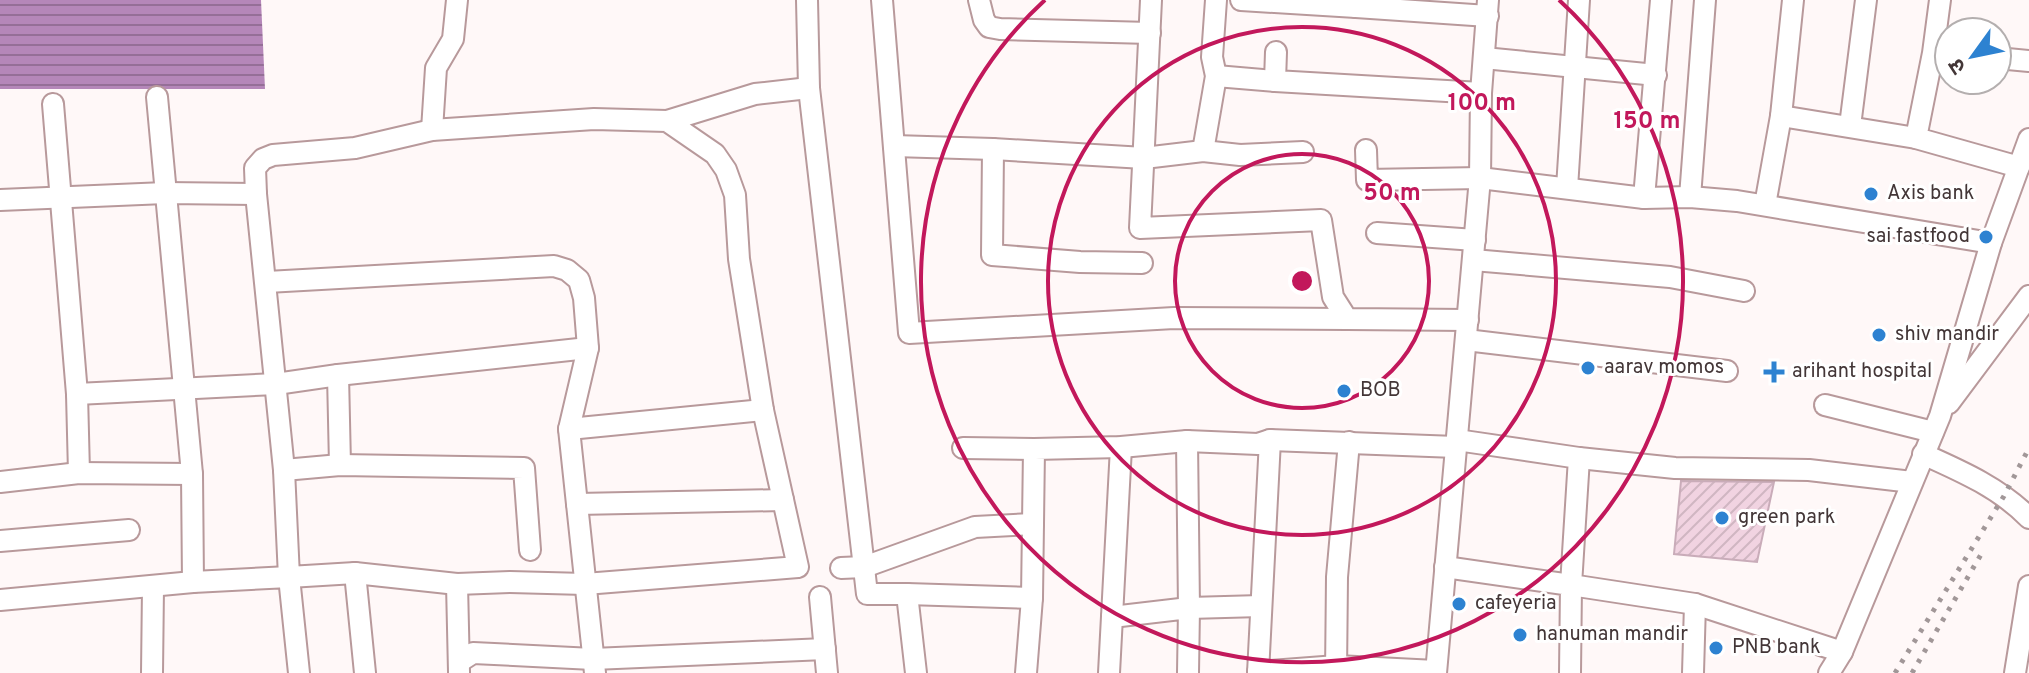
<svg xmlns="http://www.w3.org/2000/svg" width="2029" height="673" viewBox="0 0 2029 673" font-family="Overpass,'Noto Sans Devanagari',sans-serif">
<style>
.water{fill:url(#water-rules)}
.building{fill:url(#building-hatch);stroke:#c9acb9;stroke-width:2}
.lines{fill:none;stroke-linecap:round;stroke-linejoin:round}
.minor-casing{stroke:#b8999b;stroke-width:24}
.minor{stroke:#fff;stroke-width:20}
.rail{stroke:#a19798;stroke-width:5;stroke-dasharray:4 8;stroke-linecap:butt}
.ring{fill:none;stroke:#c2185b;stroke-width:4}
.poi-dot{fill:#2d82d1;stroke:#fff;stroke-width:3}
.labels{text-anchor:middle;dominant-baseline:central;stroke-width:6;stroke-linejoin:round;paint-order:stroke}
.poi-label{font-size:20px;fill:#433637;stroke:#fff;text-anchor:start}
.centre{fill:#c2185b;stroke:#fff;stroke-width:4}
.ring-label{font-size:24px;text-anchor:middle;font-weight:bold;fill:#c2185b;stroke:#fff;stroke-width:6;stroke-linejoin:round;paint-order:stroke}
</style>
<defs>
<pattern id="water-rules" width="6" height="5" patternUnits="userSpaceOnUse" patternTransform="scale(2)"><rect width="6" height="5" fill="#b587b9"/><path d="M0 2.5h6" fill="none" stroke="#956f97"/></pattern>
<pattern id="building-hatch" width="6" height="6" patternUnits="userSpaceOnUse" patternTransform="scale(2)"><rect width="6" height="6" fill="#f1d3e1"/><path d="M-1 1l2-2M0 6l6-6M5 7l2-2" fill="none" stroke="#d0b6c2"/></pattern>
</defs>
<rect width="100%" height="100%" fill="#fff8f8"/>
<!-- water -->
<path class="water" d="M0,0H261L265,89H0Z"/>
<!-- building -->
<path class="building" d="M1681,481L1774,482L1757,562L1674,554Z"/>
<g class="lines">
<defs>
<g id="minor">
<path d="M807,0L809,88L867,594H907L916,673"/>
<path d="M882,0L909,333L1174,318L1347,319"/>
<path d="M979,0L984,20L989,27L1000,29L1150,33"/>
<path d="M1151,0L1140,228L1321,220L1333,297L1347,319L1468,320"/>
<path d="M1241,0L1356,7"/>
<path d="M1357,0L1356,7L1488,16"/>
<path d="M1940,0L1933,53L1916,138L2019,167"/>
<path d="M1276,52L1275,81L1481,93"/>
<path d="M1484,58L1656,75"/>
<path d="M1997,58L2029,61"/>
<path d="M1216,76L1275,81"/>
<path d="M157,97L192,474L193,582"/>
<path d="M53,104L77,394L79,473"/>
<path d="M1781,116L1916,138"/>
<path d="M667,121L715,154L726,170L735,195L739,259L763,410L798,567L585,584L510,582L457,584L355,573L289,577L284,470L256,194L255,168L263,159L273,155L355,148L432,130L594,119L667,121L755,94L809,88"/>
<path d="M1850,126L1866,0"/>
<path d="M432,130L436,68L453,39L457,0"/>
<path d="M894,146L993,149L1144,158L1203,151L1240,155L1303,152"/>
<path d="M993,149L992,255L1080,262L1142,263"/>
<path d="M1366,150L1367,180L1480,178L1644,198L1690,197L1737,201L1991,243"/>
<path d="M1203,151L1216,76L1212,57L1216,0"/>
<path d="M1567,188L1579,0"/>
<path d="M1690,197L1705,0"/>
<path d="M1644,198L1661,0"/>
<path d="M0,200L165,193L256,194"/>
<path d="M1765,205L1781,116L1793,0"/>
<path d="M1377,233L1475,240"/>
<path d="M1473,260L1670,277L1744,291"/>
<path d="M267,282L554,266L567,270L579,280L584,298L588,348L569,429L595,673"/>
<path d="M1466,340L1727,371"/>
<path d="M338,375L340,465"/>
<path d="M77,394L276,384L338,375L588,348"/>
<path d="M1949,403L2029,296"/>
<path d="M1825,405L1933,432"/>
<path d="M569,429L763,410"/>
<path d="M1457,440L1579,458L1571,585L1695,604L1842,652"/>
<path d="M1187,441L1189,608L1261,606"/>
<path d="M963,448L1034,449"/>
<path d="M1923,454C1961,471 2000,488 2029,518"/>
<path d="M1579,458L1675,468L1809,470L1912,482"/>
<path d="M284,470L340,465L524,468L530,550"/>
<path d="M0,482L79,473L192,474"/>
<path d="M577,504L783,500"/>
<path d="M0,541L129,530"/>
<path d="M1445,567L1571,585L1570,673"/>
<path d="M841,568L864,567L975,527L1033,524"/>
<path d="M355,573L365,673"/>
<path d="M457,584L459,672"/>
<path d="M907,594L1032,598"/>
<path d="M820,597L827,673"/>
<path d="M0,600L193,582L289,577L299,673"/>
<path d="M1112,617L1189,608L1188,673"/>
<path d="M459,662L473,653L593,659L825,649"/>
<path d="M1258,672L1337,666L1436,671"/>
<path d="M152,673L153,587"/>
<path d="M1026,673L1032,598L1034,449L1121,447L1187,441L1258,444L1270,440L1456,447"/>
<path d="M1109,673L1121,447"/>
<path d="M1258,673L1270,440"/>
<path d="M1336,673L1337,577L1349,442"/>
<path d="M1436,673L1480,178L1481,93L1488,0"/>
<path d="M1693,673L1695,604"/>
<path d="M1829,673L1842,652L1940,416L1991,243L2029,139"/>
<path d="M2015,673L2029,586"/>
</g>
</defs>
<!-- minor casing -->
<use href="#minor" class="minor-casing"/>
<!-- minor -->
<use href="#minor" class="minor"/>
<!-- rail -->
<g class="rail">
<path d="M1895,673L2004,496L2029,448"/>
<path d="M1912,673L1983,551"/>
</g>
</g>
<!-- distance rings -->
<g class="ring">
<circle cx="1302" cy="281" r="127"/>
<circle cx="1302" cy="281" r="254"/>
<path d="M1559 0A381 381 0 1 1 1045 0"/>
</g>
<!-- markers -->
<g class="poi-dot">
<circle cx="1871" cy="194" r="8"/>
<circle cx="1986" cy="237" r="8"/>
<circle cx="1879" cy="335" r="8"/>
<circle cx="1588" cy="368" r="8"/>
<path d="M1770 360h8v8h8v8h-8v8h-8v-8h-8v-8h8z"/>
<circle cx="1344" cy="391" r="8"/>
<circle cx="1722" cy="518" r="8"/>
<circle cx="1459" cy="604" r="8"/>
<circle cx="1520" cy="635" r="8"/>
<circle cx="1716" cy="648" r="8"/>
</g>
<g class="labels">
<!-- poi labels -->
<g class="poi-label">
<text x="1887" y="194">Axis bank</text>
<text x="1970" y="237" text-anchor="end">sai fastfood</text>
<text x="1895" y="335">shiv mandir</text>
<text x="1604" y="368">aarav momos</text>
<text x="1792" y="372">arihant hospital</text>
<text x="1360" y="391">BOB</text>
<text x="1738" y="518">green park</text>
<text x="1475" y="604">cafeyeria</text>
<text x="1536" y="635">hanuman mandir</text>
<text x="1732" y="648">PNB bank</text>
</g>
</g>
<circle cx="1302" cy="281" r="12" class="centre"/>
<g class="ring-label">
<text x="1482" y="110">100 m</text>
<text x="1647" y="128">150 m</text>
<text x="1392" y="200">50 m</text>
</g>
<!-- north arrow -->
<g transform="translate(1973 56) rotate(237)"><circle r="38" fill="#ffffff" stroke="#b4afaf" stroke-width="2"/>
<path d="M0-6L14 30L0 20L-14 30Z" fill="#2d82d1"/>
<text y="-12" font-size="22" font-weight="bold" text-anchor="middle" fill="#433637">उ</text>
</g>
</svg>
